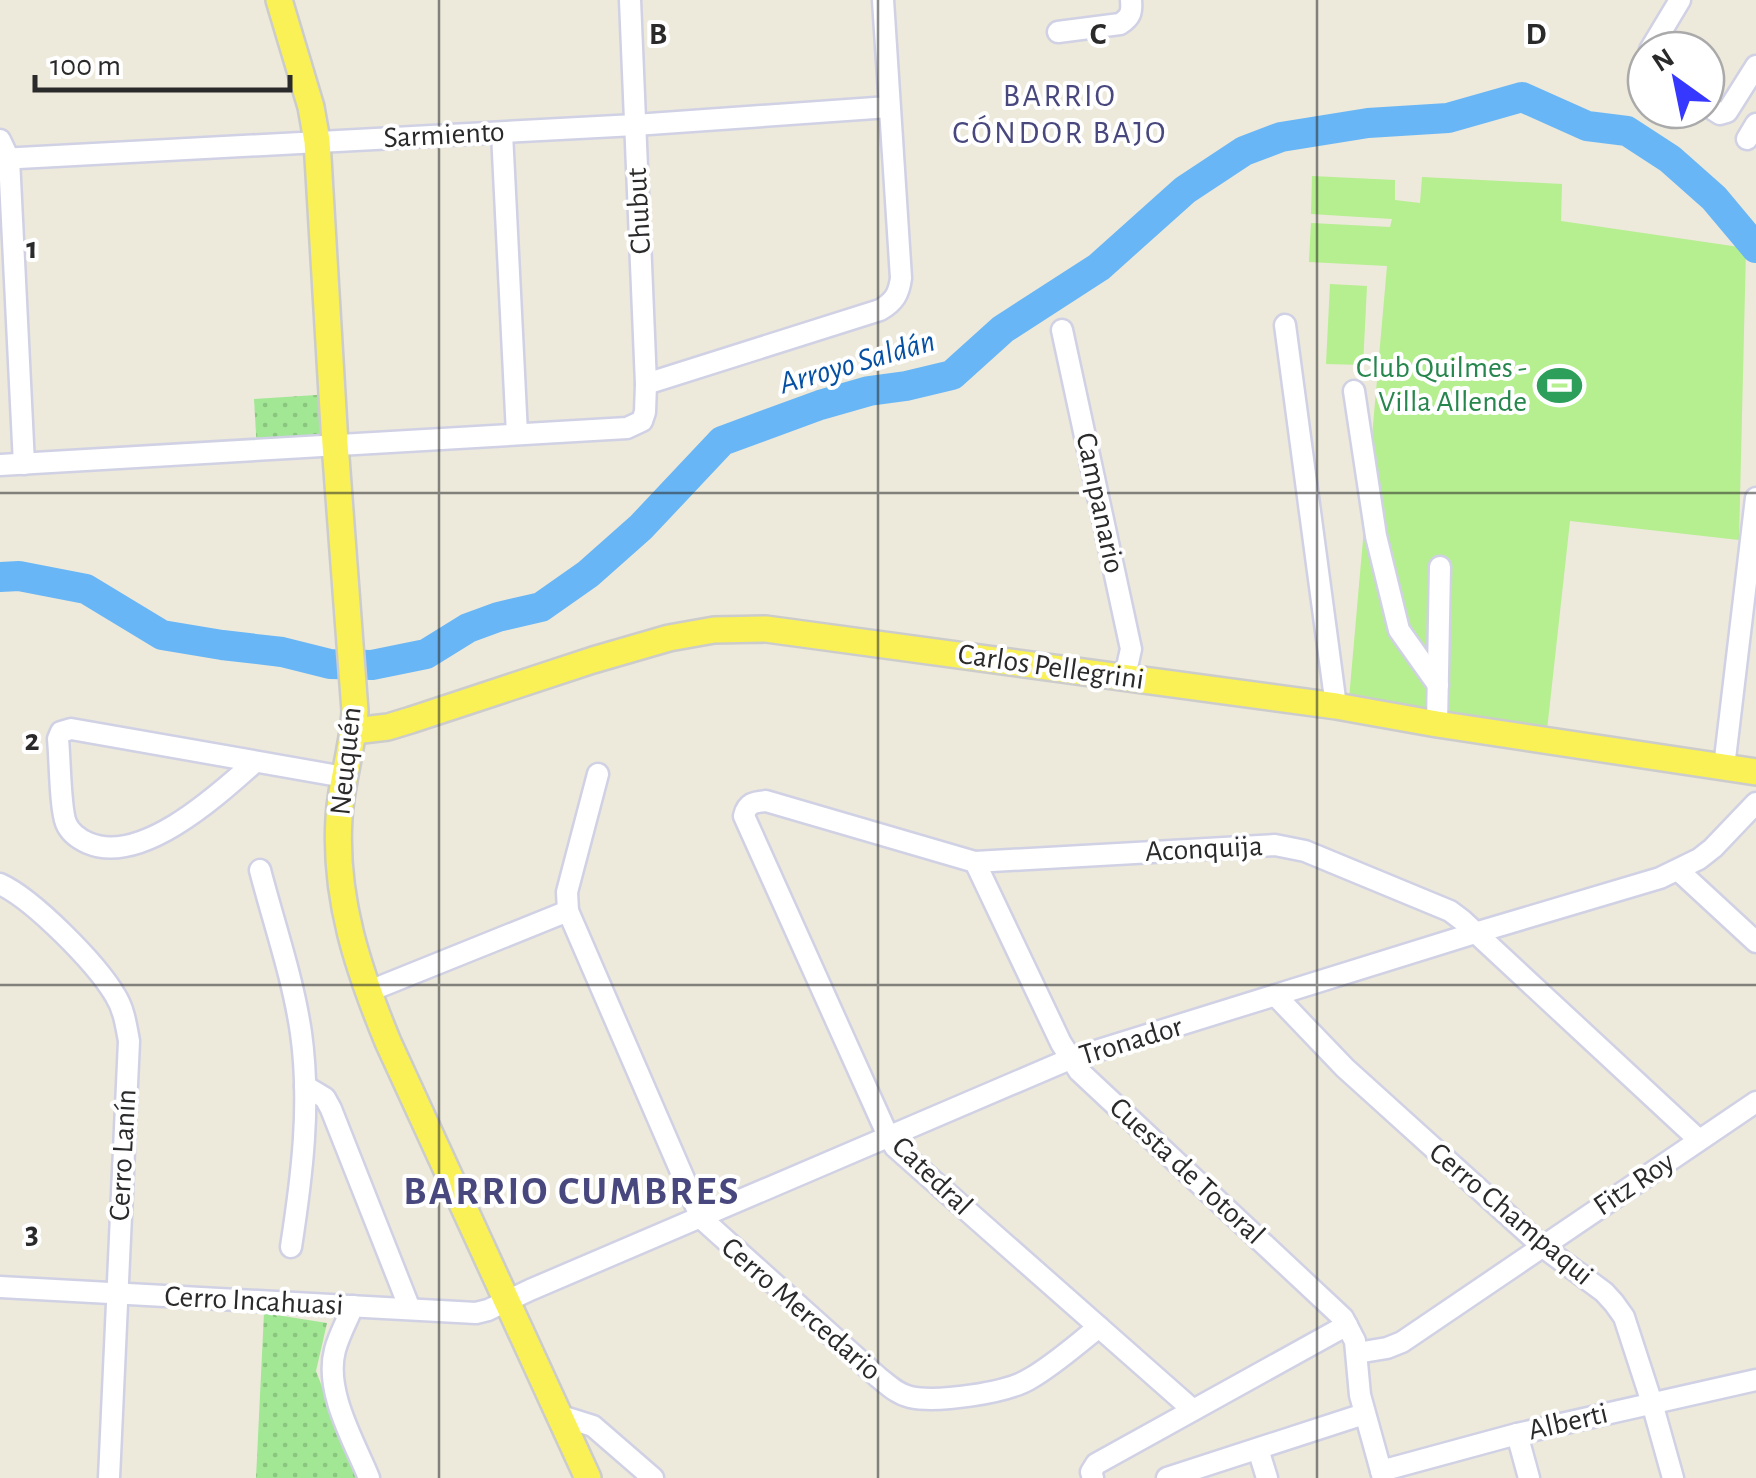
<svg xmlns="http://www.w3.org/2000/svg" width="1756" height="1478" viewBox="0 0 1756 1478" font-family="'Alegreya Sans',sans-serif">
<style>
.grass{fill:url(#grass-dots)}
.pitch{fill:#b5ef8f}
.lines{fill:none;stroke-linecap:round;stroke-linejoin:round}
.river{stroke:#68b6f6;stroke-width:30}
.minor-casing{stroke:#d0d1e4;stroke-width:25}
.major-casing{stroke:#ccc;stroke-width:30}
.minor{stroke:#fff;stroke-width:20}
.major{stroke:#f9f155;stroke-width:25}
.grid{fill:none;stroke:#2a2a2a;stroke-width:2.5;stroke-opacity:0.55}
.labels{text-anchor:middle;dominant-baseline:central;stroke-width:8;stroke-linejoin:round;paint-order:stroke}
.street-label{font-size:30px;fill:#2a2a2a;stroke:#fff}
.leisure-label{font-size:30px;fill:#27864d;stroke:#fff;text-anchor:end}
.neighbourhood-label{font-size:32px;letter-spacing:2.5px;fill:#48487e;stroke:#fff}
.water-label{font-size:32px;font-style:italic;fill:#0550a3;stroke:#fff}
.district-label{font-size:40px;font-weight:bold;letter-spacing:2.5px;fill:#48487e;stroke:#fff}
.grid-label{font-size:32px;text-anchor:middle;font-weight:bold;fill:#2a2a2a;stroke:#fff;stroke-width:8;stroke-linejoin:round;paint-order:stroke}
</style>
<defs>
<pattern id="grass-dots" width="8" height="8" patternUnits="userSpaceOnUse" patternTransform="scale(2.5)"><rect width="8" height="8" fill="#a1e794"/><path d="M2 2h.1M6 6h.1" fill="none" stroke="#8bc680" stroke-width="1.8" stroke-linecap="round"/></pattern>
</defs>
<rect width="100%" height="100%" fill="#ede9db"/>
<!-- grass -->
<g class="grass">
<path d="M332,394L335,444L257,450L254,399Z"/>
<path d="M264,1313L327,1323L316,1371L357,1478H256Z"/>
</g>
<!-- pitch -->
<g class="pitch">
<path d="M1312,176L1395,180V200L1420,203L1422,177L1562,184L1561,221L1746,248L1739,540L1570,521L1547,730L1349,699L1387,266L1309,262L1311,223L1390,227L1392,219L1311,214Z"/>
<path d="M1330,284L1367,286L1363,365L1326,364Z"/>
</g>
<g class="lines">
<!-- river -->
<path class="river" d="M0,577L19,576L86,589L162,635L222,645L282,652L330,664L372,665L426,654L468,628L498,617L541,607L588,574L641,527L722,441L820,405L869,391L906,386L952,375L1003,329L1099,267L1185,190L1244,151L1281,137L1368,123L1448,118L1522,97L1587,126L1627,131L1670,159L1714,198L1756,248"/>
<defs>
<g id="minor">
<path d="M1058,32L1120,24C1131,17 1132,12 1131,0"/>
<path d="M1650,50L1680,0"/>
<path d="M1706,105L1720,114L1727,112L1756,66"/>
<path d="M502,133L517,434"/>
<path d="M1747,139L1756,124"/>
<path d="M0,140L9,159L24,464"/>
<path d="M0,159L635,125L889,107"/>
<path d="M1285,325L1336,706"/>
<path d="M1062,330L1131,649L1125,676"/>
<path d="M646,384L880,310C894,302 899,294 901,278L883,0"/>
<path d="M1354,391L1376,536L1399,630L1438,685"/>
<path d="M0,465L627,428L642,421L645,412L646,384L630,0"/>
<path d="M1437,724L1440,567"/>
<path d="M255,762C218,795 141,866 88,843C79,839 70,833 66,823C60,808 60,758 58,739L61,732L71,729L344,777"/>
<path d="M1724,767L1756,498"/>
<path d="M598,774L567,892L568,911L701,1218L878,1377C888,1385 897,1394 910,1397C937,1403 1008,1393 1031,1378C1055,1364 1077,1344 1099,1327"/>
<path d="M975,862L1061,1043L1079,1071L1343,1318L1355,1341L1360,1395L1383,1478"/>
<path d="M260,870C274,924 293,978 301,1033C311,1104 302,1176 291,1247"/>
<path d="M1678,870L1756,942"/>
<path d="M0,884C33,899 96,963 115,995C124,1009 126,1025 129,1041L109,1478"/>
<path d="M367,992L568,911"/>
<path d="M1276,996L1345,1068L1543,1247L1604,1292L1614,1303L1624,1317L1652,1403L1673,1478"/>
<path d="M305,1086L325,1098L331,1109L410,1309"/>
<path d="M0,1287L476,1313L488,1310L530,1290L1070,1059L1475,933L1660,878L1699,859L1713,848L1756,803"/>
<path d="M353,1306C347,1321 339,1335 335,1350C324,1391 354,1441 369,1478"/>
<path d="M1357,1353L1387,1348L1402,1342L1756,1102"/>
<path d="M1193,1410L895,1147L888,1136L744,816C747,803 754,802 766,801L975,862L1275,845L1305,851L1450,911L1462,920L1699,1140"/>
<path d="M558,1415L593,1426L653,1478"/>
<path d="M1517,1434L1529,1478"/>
<path d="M1258,1449L1267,1478"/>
<path d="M1381,1471L1517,1434L1756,1380"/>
<path d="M1093,1478L1091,1472L1096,1464L1347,1325"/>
<path d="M1167,1478L1364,1414"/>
</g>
<g id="major">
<path d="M279,0L311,107L317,141L335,444L355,711C353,747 341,782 339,818C334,898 358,969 388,1042L588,1478"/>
<path d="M354,731L388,727L411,720L593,660L669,638L714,630L766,629L1336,706L1437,724L1756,772"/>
</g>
</defs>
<!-- minor casing -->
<use href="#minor" class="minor-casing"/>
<!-- major casing -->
<use href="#major" class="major-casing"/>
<!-- minor -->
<use href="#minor" class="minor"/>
<!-- major -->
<use href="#major" class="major"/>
</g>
<!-- grid -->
<path class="grid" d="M439,0V1478M878,0V1478M1317,0V1478M0,493H1756M0,985H1756"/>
<!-- icons -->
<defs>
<symbol id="stadium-bare" viewBox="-9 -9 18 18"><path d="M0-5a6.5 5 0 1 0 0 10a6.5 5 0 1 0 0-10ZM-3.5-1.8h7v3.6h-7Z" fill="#2e9e5b" stroke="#fff" stroke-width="2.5" paint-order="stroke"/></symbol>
</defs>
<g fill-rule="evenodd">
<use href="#stadium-bare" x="1528" y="354" width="63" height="63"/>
</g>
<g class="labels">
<!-- street labels -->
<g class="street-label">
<text transform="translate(444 135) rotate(-3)">Sarmiento</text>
<text transform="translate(639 211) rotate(-93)">Chubut</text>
<text transform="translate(1100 503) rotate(78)">Campanario</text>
<text transform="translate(1051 667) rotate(8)">Carlos Pellegrini</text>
<text transform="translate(346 761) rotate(-84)">Neuquén</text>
<text transform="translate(1204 849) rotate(-3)">Aconquija</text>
<text transform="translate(1131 1041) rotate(-17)">Tronador</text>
<text transform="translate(123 1155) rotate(-87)">Cerro Lanín</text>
<text transform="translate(1187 1171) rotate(43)">Cuesta de Totoral</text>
<text transform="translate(932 1176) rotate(44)">Catedral</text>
<text transform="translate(1634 1184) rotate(-34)">Fitz Roy</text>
<text transform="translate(1511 1214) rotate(40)">Cerro Champaqui</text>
<text transform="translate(254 1301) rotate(3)">Cerro Incahuasi</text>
<text transform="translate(801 1309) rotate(41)">Cerro Mercedario</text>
<text transform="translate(1568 1422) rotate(-13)">Alberti</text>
</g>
<!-- leisure labels -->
<g class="leisure-label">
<text x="1527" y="368">Club Quilmes -<tspan x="1527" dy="34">Villa Allende</tspan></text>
</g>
<!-- neighbourhood labels -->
<g class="neighbourhood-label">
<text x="1060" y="96">BARRIO<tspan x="1060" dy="37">CÓNDOR BAJO</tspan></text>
</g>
<!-- water labels -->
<g class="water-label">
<text transform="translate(857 362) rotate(-16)">Arroyo Saldán</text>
</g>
<!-- district labels -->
<g class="district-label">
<text x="572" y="1192">BARRIO CUMBRES</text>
</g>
</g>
<g class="grid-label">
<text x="658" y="44">B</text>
<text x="1098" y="44">C</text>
<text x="1536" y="44">D</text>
<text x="32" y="258">1</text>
<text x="32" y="750">2</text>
<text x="32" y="1243">3</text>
</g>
<!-- north arrow -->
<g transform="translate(1676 80) rotate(327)"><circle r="48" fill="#ffffff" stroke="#aaaaaa" stroke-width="2.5"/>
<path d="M0-8L18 38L0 25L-18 38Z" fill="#3637ff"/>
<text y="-15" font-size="28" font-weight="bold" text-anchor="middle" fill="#2a2a2a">N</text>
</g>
<!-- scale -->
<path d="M35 75v15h255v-15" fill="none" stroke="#2a2a2a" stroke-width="5"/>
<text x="50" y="75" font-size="30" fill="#2a2a2a" stroke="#ffffff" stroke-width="8" paint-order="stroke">100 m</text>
</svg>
